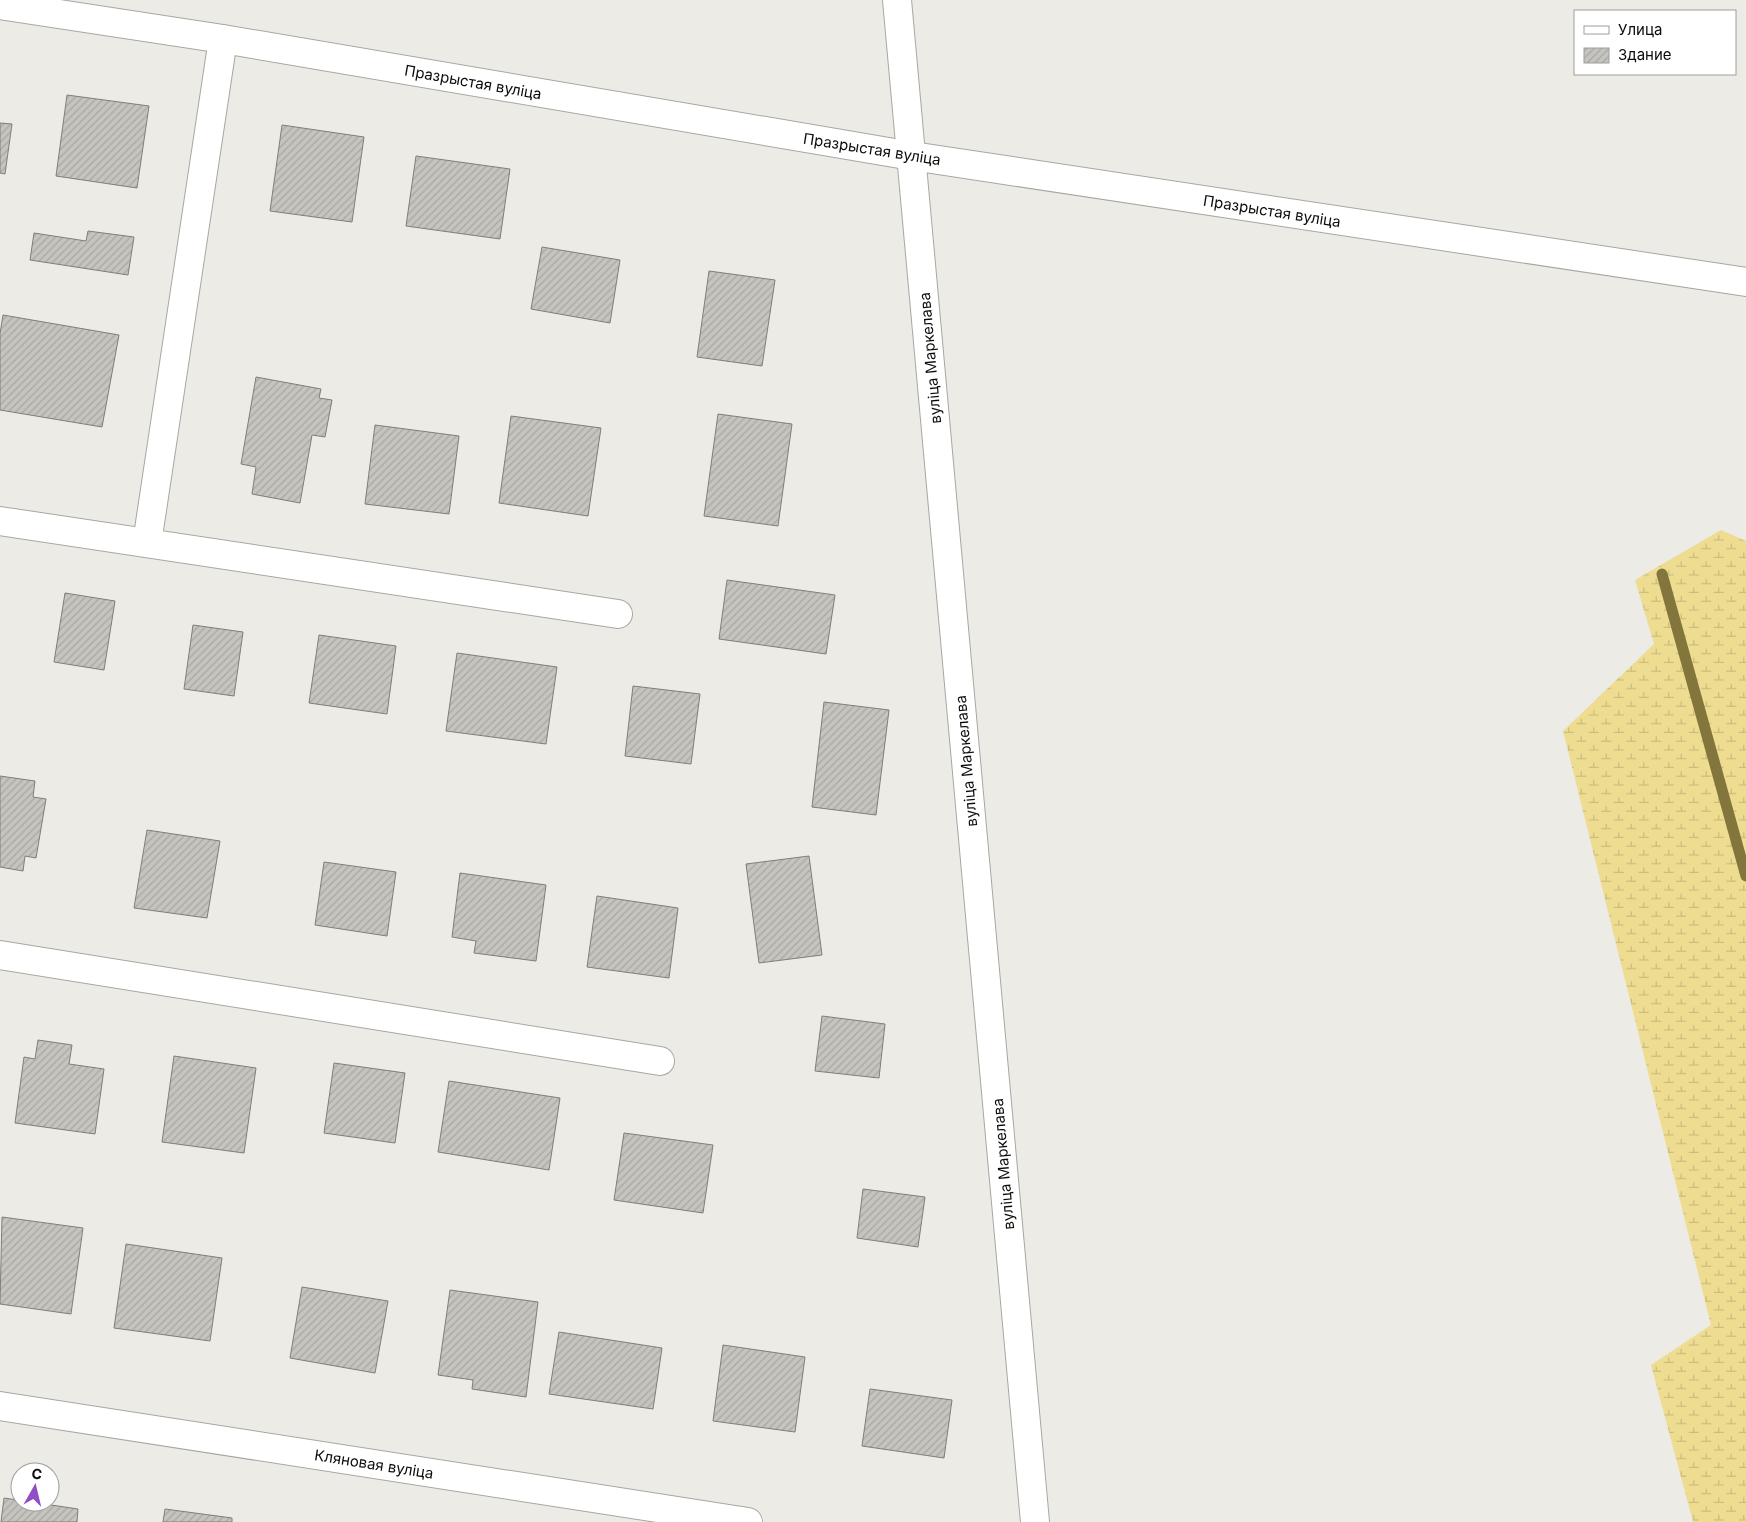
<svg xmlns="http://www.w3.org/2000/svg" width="1746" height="1522" viewBox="0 0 1746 1522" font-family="Inter,sans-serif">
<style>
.wetland{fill:url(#wetland-marsh)}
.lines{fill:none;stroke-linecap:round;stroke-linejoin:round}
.stream{stroke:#83763c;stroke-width:11}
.building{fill:url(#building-hatch);stroke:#7f7e78}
.minor-casing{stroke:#a8a7a1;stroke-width:30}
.minor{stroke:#fff;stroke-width:28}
.labels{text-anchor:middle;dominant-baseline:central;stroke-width:4;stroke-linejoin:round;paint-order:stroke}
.street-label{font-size:15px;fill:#0d0c0a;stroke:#fff}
</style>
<defs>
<pattern id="wetland-marsh" width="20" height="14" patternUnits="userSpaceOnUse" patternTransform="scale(1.25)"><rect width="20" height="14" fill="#eedd91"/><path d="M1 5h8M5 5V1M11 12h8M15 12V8" fill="none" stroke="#cbbc7c"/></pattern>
<pattern id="building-hatch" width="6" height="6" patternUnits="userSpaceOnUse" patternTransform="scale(1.25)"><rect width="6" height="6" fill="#c5c4be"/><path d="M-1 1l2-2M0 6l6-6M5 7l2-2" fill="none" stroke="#a8a7a2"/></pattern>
</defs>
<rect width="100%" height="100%" fill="#ecebe5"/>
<!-- wetland -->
<path class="wetland" d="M1721,530L1746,541V1522H1693L1651,1365L1711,1325L1563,731L1654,644L1635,580Z"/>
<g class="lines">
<!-- stream -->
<path class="stream" d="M1662,574L1746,876"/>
</g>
<!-- building -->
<g class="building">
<path d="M67,95L149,106L137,188L56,176Z"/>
<path d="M0,123L12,124L5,174L0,173Z"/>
<path d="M282,125L364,137L352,222L270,211Z"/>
<path d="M416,156L510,169L500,239L406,226Z"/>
<path d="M88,231L134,237L128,275L30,260L34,233L86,241Z"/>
<path d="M542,247L620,260L610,323L531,309Z"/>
<path d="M709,271L775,280L762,366L697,357Z"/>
<path d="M3,315L119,335L102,427L0,410V334Z"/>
<path d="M256,377L321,389L319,398L332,400L325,437L312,435L300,503L252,494L256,467L241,464Z"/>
<path d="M718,414L792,424L778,526L704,516Z"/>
<path d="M511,416L601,428L588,516L499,503Z"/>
<path d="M375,425L459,436L449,514L365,504Z"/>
<path d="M727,580L835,595L826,654L719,639Z"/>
<path d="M65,593L115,601L104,670L54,662Z"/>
<path d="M193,625L243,632L234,696L184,689Z"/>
<path d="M319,635L396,646L387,714L309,703Z"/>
<path d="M457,653L557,667L546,744L446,731Z"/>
<path d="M633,686L700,694L691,764L625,756Z"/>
<path d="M824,702L889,710L876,815L812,807Z"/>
<path d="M0,776L35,781L33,797L46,799L36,858L25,856L23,871L0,867Z"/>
<path d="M147,830L220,841L207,918L134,908Z"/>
<path d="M809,856L822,955L759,963L746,864Z"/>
<path d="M324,862L396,872L387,936L315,925Z"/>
<path d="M460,873L546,885L536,961L474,953L476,941L452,937Z"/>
<path d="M597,896L678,908L669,978L587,967Z"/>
<path d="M822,1016L885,1024L879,1078L815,1071Z"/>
<path d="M38,1040L72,1045L69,1064L104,1069L95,1134L15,1123L24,1057L35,1059Z"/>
<path d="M174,1056L256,1068L244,1153L162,1142Z"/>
<path d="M334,1063L405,1073L395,1143L324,1133Z"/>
<path d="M449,1081L560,1098L549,1170L438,1152Z"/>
<path d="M624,1133L713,1145L703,1213L614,1200Z"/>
<path d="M863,1189L925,1197L918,1247L857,1238Z"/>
<path d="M2,1217L83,1228L71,1314L0,1304Z"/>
<path d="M126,1244L222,1258L210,1341L114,1328Z"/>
<path d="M302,1287L388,1301L375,1373L290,1358Z"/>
<path d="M450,1290L538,1302L526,1397L472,1389L473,1380L438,1375Z"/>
<path d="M559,1332L662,1348L653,1409L549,1394Z"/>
<path d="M723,1345L805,1357L795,1432L713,1421Z"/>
<path d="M870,1389L952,1400L944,1458L862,1446Z"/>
<path d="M4,1498L78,1509L77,1522H1Z"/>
<path d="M165,1509L232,1518V1522H163Z"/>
</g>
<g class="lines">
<defs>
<g id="minor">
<path d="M897,0L1035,1522"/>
<path d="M0,5L223,39L912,156L1746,282"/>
<path d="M0,521L618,614"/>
<path d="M147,543L223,39"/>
<path d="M0,955L660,1061"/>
<path d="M0,1406L748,1522"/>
</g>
</defs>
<!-- minor casing -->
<use href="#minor" class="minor-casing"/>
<!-- minor -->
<use href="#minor" class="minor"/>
</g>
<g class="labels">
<!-- street labels -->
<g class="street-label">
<text transform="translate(473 82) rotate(10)">Празрыстая вуліца</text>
<text transform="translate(872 149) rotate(9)">Празрыстая вуліца</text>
<text transform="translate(1272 211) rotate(9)">Празрыстая вуліца</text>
<text transform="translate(930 358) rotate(-95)">вуліца Маркелава</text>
<text transform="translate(966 761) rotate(-95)">вуліца Маркелава</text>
<text transform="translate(1003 1164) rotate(-95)">вуліца Маркелава</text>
<text transform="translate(374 1464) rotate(9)">Кляновая вуліца</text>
</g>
</g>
<!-- legend -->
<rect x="1574" y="10" width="162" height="65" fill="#ffffff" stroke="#9e9e9d"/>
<rect x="1584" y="26" width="25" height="8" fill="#ffffff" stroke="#9e9e9d"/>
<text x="1618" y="35" font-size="15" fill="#0d0c0a">Улица</text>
<rect x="1584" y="48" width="25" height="15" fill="url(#building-hatch)" stroke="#9e9e9d"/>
<text x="1618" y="60" font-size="15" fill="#0d0c0a">Здание</text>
<!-- north arrow -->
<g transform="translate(35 1487) rotate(8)"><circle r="24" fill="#ffffff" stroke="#9e9e9d"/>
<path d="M0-4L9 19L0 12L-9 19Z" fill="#904fc4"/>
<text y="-8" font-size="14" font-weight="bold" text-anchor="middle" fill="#0d0c0a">С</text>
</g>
</svg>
